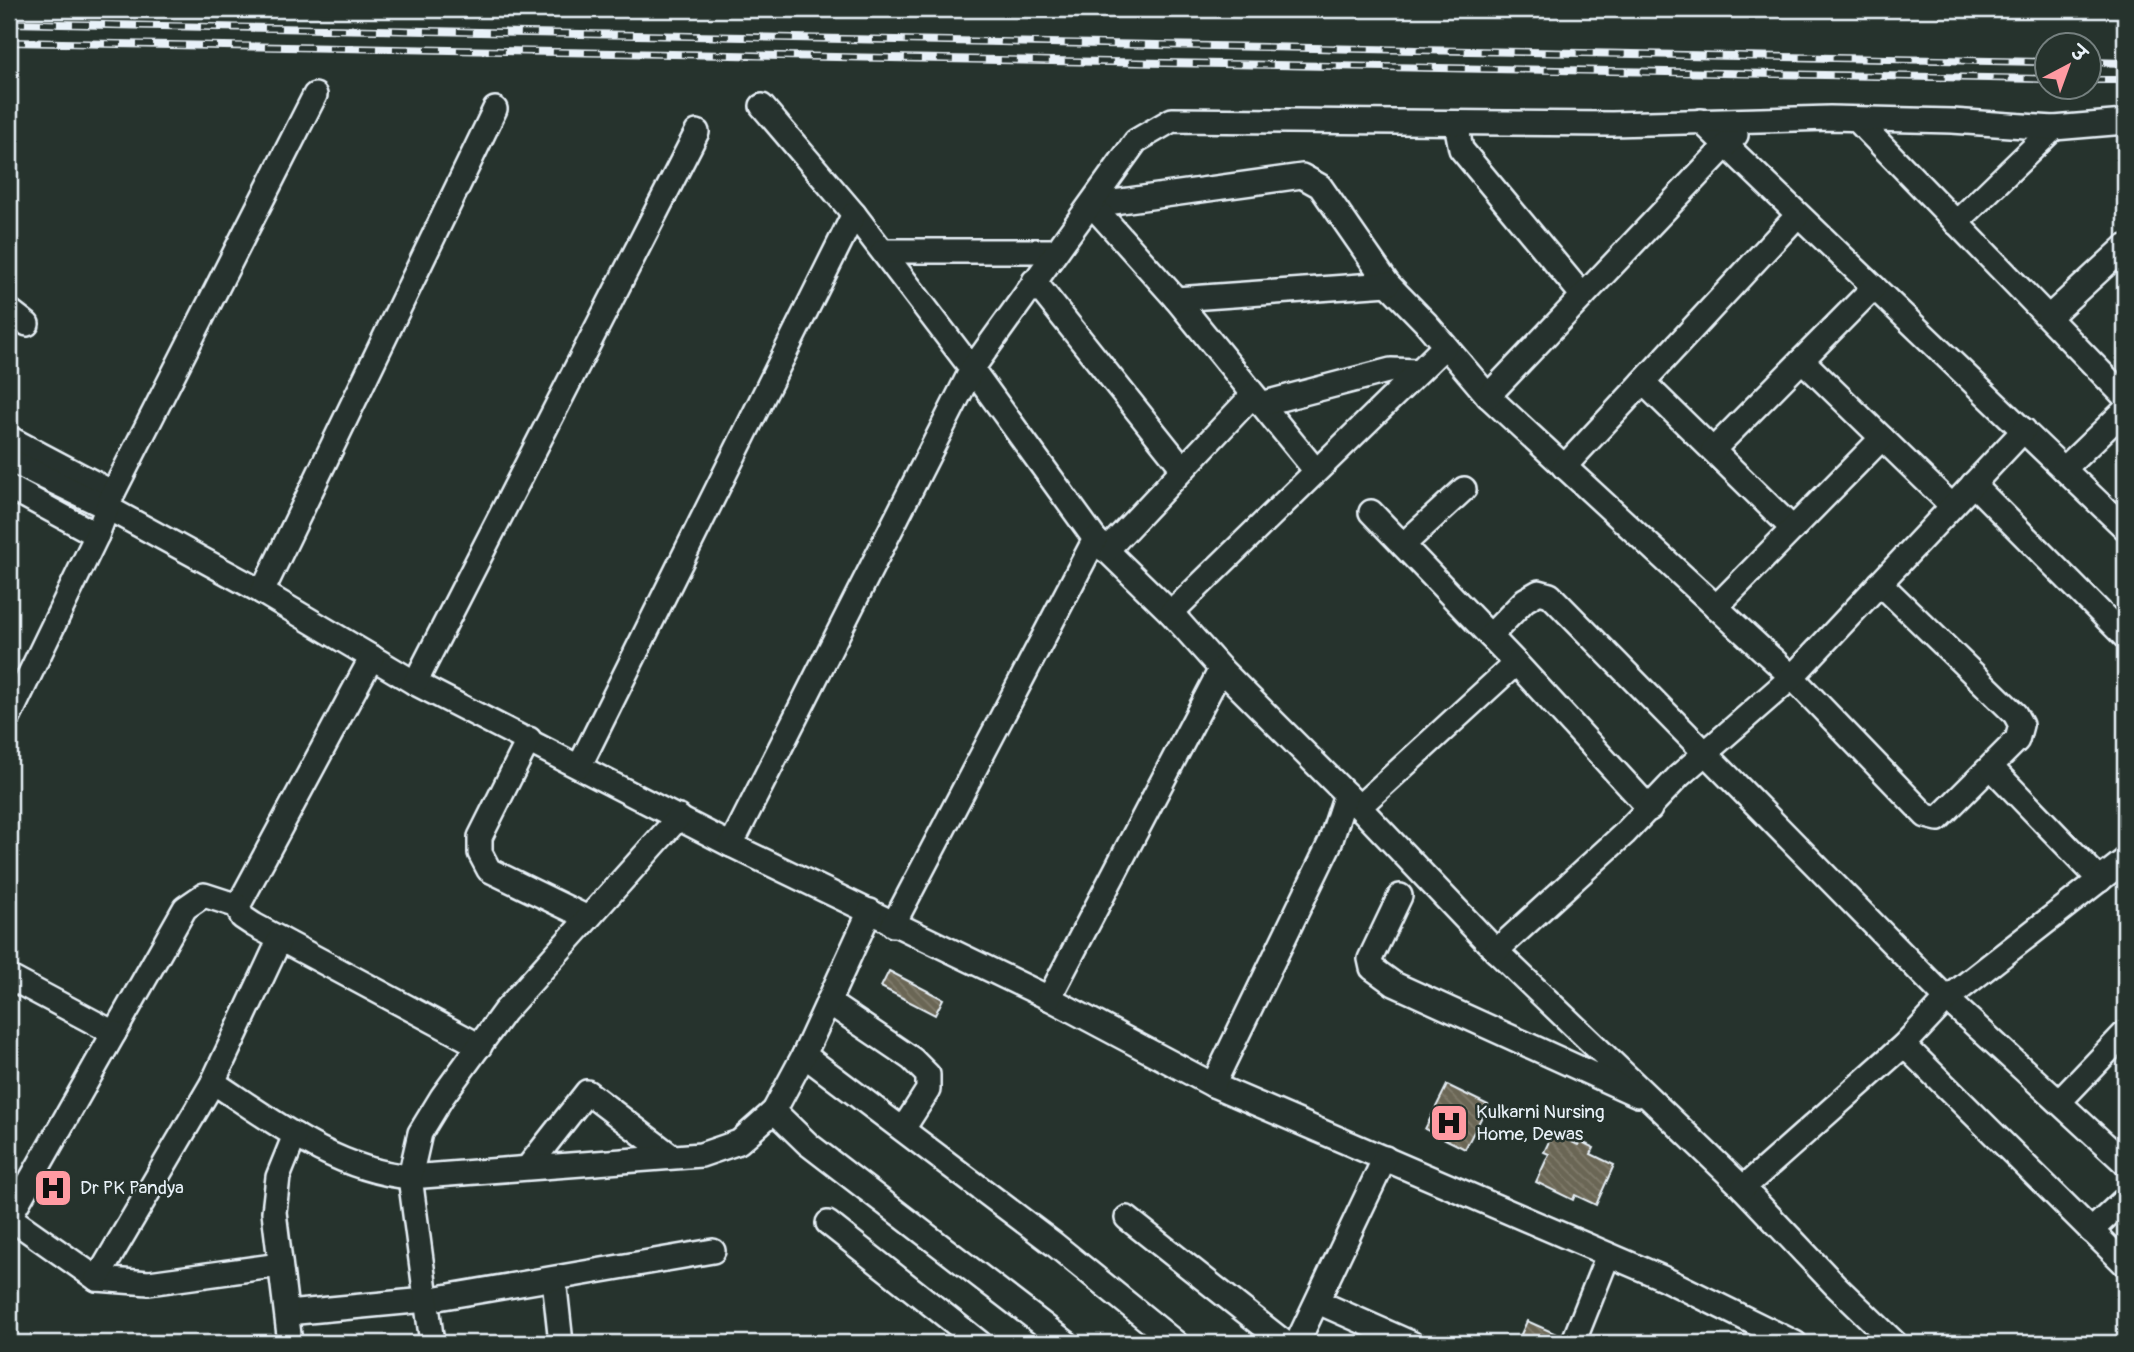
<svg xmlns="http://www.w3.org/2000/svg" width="2134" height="1352" viewBox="0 0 2134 1352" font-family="Pangolin,'Playpen Sans Deva',sans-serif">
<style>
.building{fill:url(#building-back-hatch);stroke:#e8f1f8;stroke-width:2}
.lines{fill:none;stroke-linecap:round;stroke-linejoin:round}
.minor-casing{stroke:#e8f1f8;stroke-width:28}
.minor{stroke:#26332d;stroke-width:23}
.rail-casing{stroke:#e8f1f8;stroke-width:8}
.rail{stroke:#26332d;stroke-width:5;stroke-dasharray:16;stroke-linecap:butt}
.labels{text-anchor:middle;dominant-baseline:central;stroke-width:5;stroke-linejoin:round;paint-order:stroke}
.poi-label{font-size:19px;fill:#e8f1f8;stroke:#26332d;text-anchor:start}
</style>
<defs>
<pattern id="building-back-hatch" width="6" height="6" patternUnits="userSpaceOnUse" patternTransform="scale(1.75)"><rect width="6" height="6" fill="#6b6654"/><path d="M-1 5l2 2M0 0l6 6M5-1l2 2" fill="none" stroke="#807c6d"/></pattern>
</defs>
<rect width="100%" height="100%" fill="#26332d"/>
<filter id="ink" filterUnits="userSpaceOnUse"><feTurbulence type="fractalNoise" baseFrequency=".0143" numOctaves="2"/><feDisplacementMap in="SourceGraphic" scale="14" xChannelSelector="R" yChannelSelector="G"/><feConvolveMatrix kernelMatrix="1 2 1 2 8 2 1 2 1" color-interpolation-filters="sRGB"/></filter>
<g filter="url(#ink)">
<!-- building -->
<g class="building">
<path d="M889,971L943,999L935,1015L881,987Z"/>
<path d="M1447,1085L1488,1105L1465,1149L1425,1129Z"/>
<path d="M1553,1133L1578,1145L1580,1141L1594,1148L1591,1154L1614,1165L1596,1205L1575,1195L1573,1200L1536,1182L1549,1154L1544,1152Z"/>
<path d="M1527,1321L1561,1336L1559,1343H1517Z"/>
</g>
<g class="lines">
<defs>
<g id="minor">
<path d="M762,106L854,214L972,369L1095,539L1171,613L1221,669L1359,807L1496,951L1743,1188L1836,1286L1895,1343"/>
<path d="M1856,119L2125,397"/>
<path d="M1701,121L2125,528"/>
<path d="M1456,123L1461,149L1583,296"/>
<path d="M1092,205L1302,176L1320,186L1388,284L1426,323L1488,396L1792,677L1926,816L1938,819L2017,740L2021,725L2015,714L1880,583"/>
<path d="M1092,205L1176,299L1316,471"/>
<path d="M1956,223L2054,128"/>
<path d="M883,251H1056"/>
<path d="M1034,281L1182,467"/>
<path d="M1176,299L1388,284"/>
<path d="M9,310L27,324"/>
<path d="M2049,317L2125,247"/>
<path d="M1802,360L1952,506"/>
<path d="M1643,382L1793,529"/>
<path d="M1488,396L1736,135"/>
<path d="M1261,404L1391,370L1419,371"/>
<path d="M9,438L113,493"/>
<path d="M1713,450L1874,287"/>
<path d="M9,460L108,508L262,592L415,683L731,845L1049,998L1213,1085L1663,1278L1795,1343"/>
<path d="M1564,467L1798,215"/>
<path d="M2064,469L2125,410"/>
<path d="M1973,484L2125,637"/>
<path d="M9,487L97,535"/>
<path d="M1371,512L1516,663L1650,809"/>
<path d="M1403,545L1464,489"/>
<path d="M1106,551L1253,395"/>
<path d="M262,592L495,109"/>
<path d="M1716,607L1882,438"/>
<path d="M1171,613L1445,346"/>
<path d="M1490,636L1525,600L1539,592L1550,595L1947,999L2125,1163"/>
<path d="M372,657L238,906L242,917L254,925L480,1046"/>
<path d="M415,683L697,132"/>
<path d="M9,717L97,535L113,493L315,95"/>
<path d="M529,739L480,837V853L489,870L588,918"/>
<path d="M580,765L854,214"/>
<path d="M1991,767L2100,880"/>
<path d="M1359,807L1516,663"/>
<path d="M731,845L972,369L1136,141L1172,120L1612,124L1830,118L1952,121L2054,128L2125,122"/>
<path d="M1400,896L1370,959L1372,968L1394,984L1638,1095"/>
<path d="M893,925L1095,539"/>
<path d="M1496,951L1624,834L1679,776L1792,677L2024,430"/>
<path d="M9,977L114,1033L185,908L204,895L238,906"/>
<path d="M1049,998L1221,669"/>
<path d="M828,1002L912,1059L928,1075V1090L903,1129"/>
<path d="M1904,1045L2125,1264"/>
<path d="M804,1055L1054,1244L1176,1343"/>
<path d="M213,1082L280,939"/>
<path d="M1213,1085L1330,843L1346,794"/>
<path d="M2060,1101L2125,1033"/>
<path d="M774,1111L808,1144L1067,1343"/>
<path d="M528,1167L587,1092L671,1156"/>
<path d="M1743,1188L1904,1045L1947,999L2125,860"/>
<path d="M9,1217L97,1279L149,1283L280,1265"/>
<path d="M9,1218L114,1033"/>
<path d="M1127,1218L1285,1343"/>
<path d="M828,1223L980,1343"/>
<path d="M2091,1231L2125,1199"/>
<path d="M97,1279L213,1082C274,1122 335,1170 410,1177L701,1155L739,1142L774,1111L804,1055L870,911"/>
<path d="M554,1279L561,1343"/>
<path d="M1318,1302L1411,1343"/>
<path d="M287,1313L426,1300L713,1251"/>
<path d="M290,1343L274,1212L278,1177L295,1135"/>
<path d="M432,1343L410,1177L420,1133L442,1097L504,1012L679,817"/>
<path d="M1297,1343L1385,1158"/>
<path d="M1573,1343L1608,1255"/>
</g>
</defs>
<!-- minor casing -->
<use href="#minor" class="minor-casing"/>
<!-- minor -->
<use href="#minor" class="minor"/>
<defs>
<g id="rail">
<path d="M9,23L2046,62"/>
<path d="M9,42L2046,79"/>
<path d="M2088,62L2125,63"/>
<path d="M2088,80H2125"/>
</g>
</defs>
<!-- rail casing -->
<use href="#rail" class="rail-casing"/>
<!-- rail -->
<use href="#rail" class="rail"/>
</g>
</g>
<!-- icons -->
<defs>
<symbol id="hospital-square" viewBox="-11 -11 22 22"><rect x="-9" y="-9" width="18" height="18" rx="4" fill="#ff9aa2" stroke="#26332d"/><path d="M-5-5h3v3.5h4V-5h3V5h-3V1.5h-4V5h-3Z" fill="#111"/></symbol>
</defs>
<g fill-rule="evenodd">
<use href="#hospital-square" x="1427" y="1101" width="44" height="44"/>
<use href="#hospital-square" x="31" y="1166" width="44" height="44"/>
</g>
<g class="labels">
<!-- poi labels -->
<g class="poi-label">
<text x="1476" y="1112">Kulkarni Nursing<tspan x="1476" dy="22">Home, Dewas</tspan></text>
<text x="80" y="1188">Dr PK Pandya</text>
</g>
</g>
<!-- margin -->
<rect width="2134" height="1352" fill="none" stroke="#26332d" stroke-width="35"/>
<rect x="18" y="18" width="2099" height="1317" fill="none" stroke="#e8f1f8" stroke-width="2.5" filter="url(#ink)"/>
<!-- north arrow -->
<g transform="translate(2068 66) rotate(41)"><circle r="33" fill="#26332d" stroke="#747f7e" stroke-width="2"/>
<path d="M0-5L12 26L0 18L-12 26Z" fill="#ff9aa2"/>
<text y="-10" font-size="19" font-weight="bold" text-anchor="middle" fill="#e8f1f8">उ</text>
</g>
</svg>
